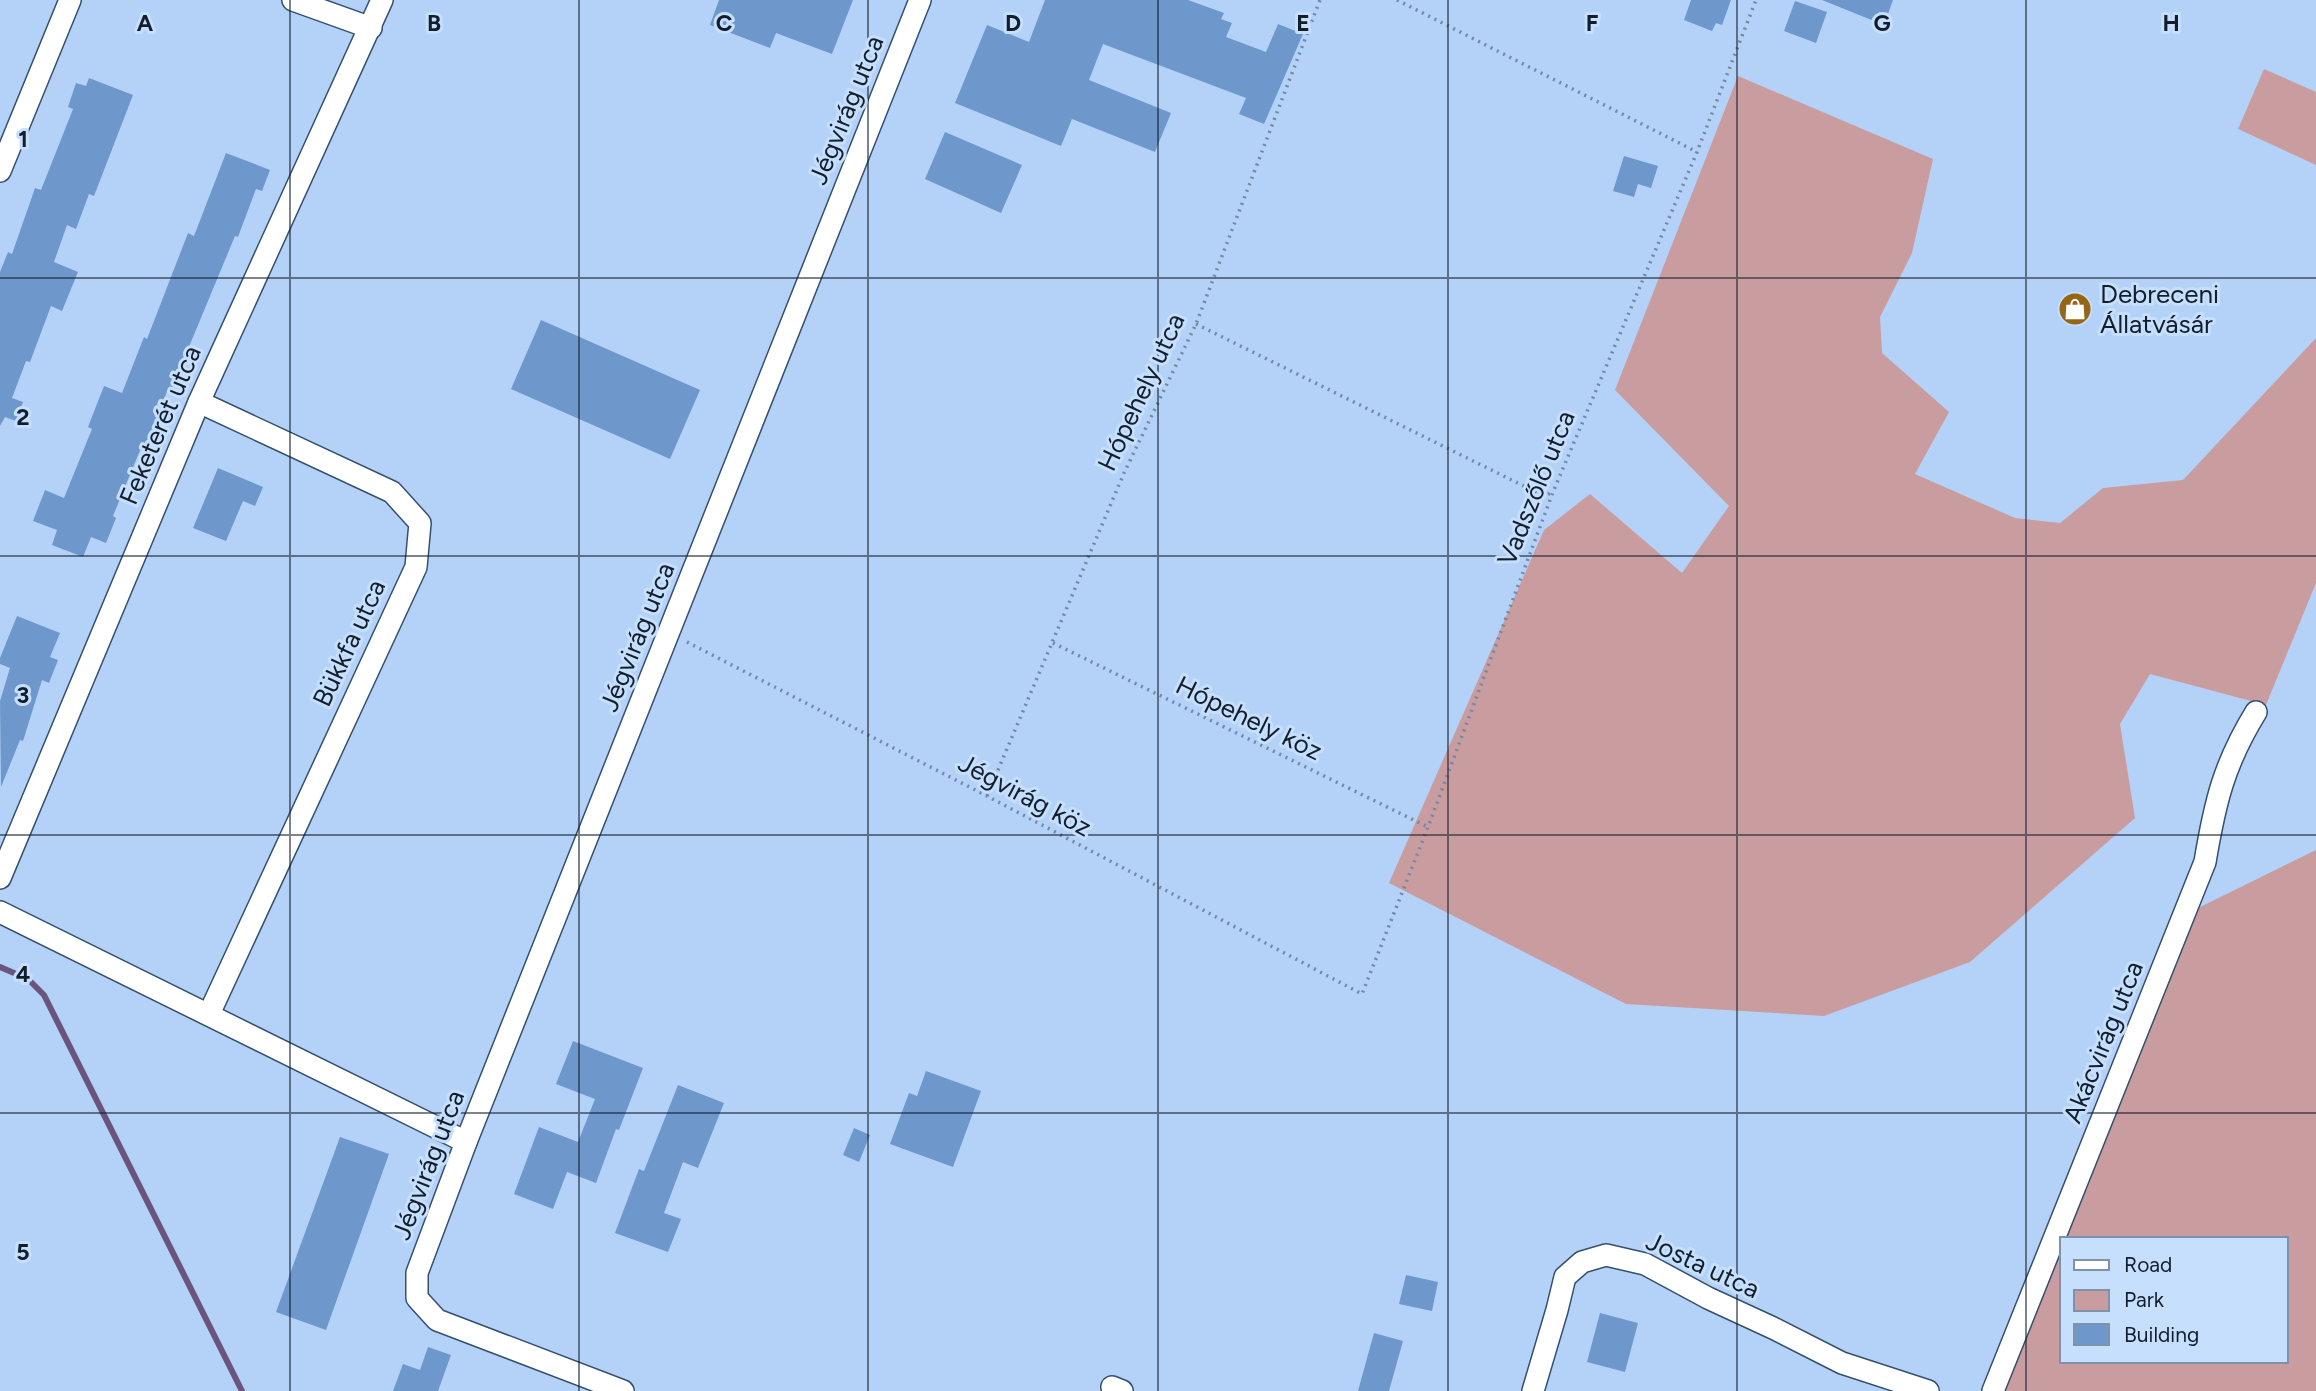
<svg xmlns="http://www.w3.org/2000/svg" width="2316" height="1391" viewBox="0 0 2316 1391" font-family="Figtree,sans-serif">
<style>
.green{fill:#c99c9f;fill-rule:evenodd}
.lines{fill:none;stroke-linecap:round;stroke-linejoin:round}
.stream{stroke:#6a557e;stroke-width:6}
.building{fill:#6e98cb}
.minor-casing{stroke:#35506f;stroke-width:24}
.path{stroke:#7288a4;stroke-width:3.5;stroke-dasharray:2 5;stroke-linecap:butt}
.minor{stroke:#fff;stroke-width:21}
.grid{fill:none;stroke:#131e2c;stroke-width:2;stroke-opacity:0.55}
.labels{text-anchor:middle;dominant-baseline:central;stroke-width:6;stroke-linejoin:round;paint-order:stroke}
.street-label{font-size:26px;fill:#131e2c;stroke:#c6dffd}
.poi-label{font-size:26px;fill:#131e2c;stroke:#c6dffd;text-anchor:start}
.grid-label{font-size:23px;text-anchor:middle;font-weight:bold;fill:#131e2c;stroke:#c6dffd;stroke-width:6;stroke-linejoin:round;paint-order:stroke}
</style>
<rect width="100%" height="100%" fill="#b4d2f8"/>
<!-- green -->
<g class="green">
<path d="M2264,69L2316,92V165L2238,129Z"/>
<path d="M1738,76L1933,159L1912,253L1880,317L1882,353L1949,412L1915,474L2015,518L2060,523L2103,488L2183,480L2316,338V583L2266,705L2150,674L2120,724L2135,818L1970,962L1824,1016L1626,1004L1389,883L1544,530L1590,494L1682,573L1729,506L1615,390Z"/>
<path d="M2316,850V1391H2001L2190,912ZM2062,1239H2286V1361H2062Z"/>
</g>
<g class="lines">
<!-- stream -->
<path class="stream" d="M0,967L28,979L44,995L242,1391"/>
</g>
<!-- building -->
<g class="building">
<path d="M719,0H853L832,54L776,33L770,48L710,25Z"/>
<path d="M1045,0H1188L1224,13L1221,19L1232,23L1226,37L1266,52L1278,24L1303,34L1264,124L1239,114L1246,98L1103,44L1089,80L1171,113L1155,152L1072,119L1061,146L955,103L987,25L1029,42Z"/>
<path d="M1691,0H1731L1722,25L1716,23L1712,31L1684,20Z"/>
<path d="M1822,0H1893L1884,25Z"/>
<path d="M1795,1L1827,12L1816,43L1784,31Z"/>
<path d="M89,78L133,95L94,196L89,194L76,229L67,225L54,262L78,272L62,311L51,306L30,362L26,361L12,398L23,402L16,421L5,417L0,426V272L8,252L12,254L35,188L41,190L73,109L68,107L76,83L86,86Z"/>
<path d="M945,132L1022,165L1001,213L925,179Z"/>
<path d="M226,153L270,170L262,191L256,189L238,237L235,236L171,390L168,389L144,449L141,448L113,516L116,518L106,543L91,537L83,557L52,545L57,530L33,521L45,490L64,498L92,429L88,427L104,386L122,393L144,337L147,339L188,233L194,236Z"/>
<path d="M1624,156L1658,166L1651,188L1638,184L1634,197L1613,191Z"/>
<path d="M541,320L700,390L670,459L511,389Z"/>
<path d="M218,468L263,487L255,506L243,501L226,541L193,528Z"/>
<path d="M17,616L60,633L50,657L58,660L49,683L42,680L23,741L20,740L1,787L0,701L10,668L0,664V658Z"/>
<path d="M573,1041L643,1068L619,1130L616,1129L596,1183L567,1172L553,1209L514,1194L539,1127L578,1142L595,1099L556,1084Z"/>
<path d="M926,1071L981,1091L953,1167L890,1144L909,1093L917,1096Z"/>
<path d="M678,1085L724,1103L698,1168L683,1162L664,1213L681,1219L668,1252L615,1233L639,1169L644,1171Z"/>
<path d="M854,1128L870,1135L859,1162L843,1155Z"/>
<path d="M340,1137L389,1154L326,1330L276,1312Z"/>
<path d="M1406,1275L1438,1282L1432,1311L1399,1304Z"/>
<path d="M1600,1313L1638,1323L1625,1372L1587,1362Z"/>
<path d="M1374,1333L1403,1341L1389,1391H1358Z"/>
<path d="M428,1347L451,1355L438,1391H393L403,1364L420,1370Z"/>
</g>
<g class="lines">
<defs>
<g id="minor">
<path d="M293,0L371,28"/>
<path d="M0,171L70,0"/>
<path d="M199,402L392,492L420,523L416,567L209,1014"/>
<path d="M0,878L199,402L382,0"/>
<path d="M0,912L466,1142"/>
<path d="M1112,1387L1122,1391"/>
<path d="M623,1391L437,1320L417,1298V1273L466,1142L920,0"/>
<path d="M1533,1391L1557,1310L1565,1277L1582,1262L1606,1255L1645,1264L1708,1298L1773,1328L1842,1363L1928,1391"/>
<path d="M1993,1391L2205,862C2215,802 2224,764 2256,712"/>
</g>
</defs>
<!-- minor casing -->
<use href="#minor" class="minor-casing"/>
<!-- path -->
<g class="path">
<path d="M1397,0L1697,152"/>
<path d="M1196,324L1540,494L1547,495L1552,492"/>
<path d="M687,642L987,796L1362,994L1428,827L1553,492L1697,152L1756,0"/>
<path d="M1053,643L1428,827"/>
<path d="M987,796L1124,473L1196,324L1320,0"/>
</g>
<!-- minor -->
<use href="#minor" class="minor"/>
</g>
<!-- grid -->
<path class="grid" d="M290,0V1391M579,0V1391M868,0V1391M1158,0V1391M1448,0V1391M1737,0V1391M2026,0V1391M0,278H2316M0,556H2316M0,835H2316M0,1113H2316"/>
<!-- icons -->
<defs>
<symbol id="shop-disc" viewBox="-11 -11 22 22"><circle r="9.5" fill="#966616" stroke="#c6dffd"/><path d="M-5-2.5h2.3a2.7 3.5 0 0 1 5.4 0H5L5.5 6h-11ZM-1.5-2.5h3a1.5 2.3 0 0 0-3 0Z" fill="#fff"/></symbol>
</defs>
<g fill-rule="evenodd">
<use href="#shop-disc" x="2056" y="290" width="38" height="38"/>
</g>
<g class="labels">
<!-- street labels -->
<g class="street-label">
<text transform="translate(846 110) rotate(-68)">Jégvirág utca</text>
<text transform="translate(1141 392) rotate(-65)">Hópehely utca</text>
<text transform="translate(160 425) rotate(-67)">Feketerét utca</text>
<text transform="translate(1536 488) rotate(-68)">Vadszőlő utca</text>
<text transform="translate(637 637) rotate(-68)">Jégvirág utca</text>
<text transform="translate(349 643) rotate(-65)">Bükkfa utca</text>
<text transform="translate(1249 718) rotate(26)">Hópehely köz</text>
<text transform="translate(1025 795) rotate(28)">Jégvirág köz</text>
<text transform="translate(2103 1042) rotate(-68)">Akácvirág utca</text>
<text transform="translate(428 1165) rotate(-69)">Jégvirág utca</text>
<text transform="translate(1703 1265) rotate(25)">Josta utca</text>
</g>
<!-- poi labels -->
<g class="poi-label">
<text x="2100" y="294">Debreceni<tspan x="2100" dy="30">Állatvásár</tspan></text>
</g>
</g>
<g class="grid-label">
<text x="145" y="31">A</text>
<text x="434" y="31">B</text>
<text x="724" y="31">C</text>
<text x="1013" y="31">D</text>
<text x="1303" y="31">E</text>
<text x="1592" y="31">F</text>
<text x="1882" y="31">G</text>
<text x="2171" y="31">H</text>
<text x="23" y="147">1</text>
<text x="23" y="425">2</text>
<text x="23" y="703">3</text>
<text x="23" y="982">4</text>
<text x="23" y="1260">5</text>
</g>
<!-- legend -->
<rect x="2060" y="1237" width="228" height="126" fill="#c6dffd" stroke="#7e92a9" stroke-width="2"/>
<rect x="2074" y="1260" width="35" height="10" fill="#ffffff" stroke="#7e92a9" stroke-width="2"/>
<text x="2124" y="1272" font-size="21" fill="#131e2c">Road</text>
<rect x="2074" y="1290" width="35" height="21" fill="#c99c9f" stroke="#7e92a9" stroke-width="2"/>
<text x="2124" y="1307" font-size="21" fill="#131e2c">Park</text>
<rect x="2074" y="1324" width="35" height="21" fill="#6e98cb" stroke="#7e92a9" stroke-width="2"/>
<text x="2124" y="1342" font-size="21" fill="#131e2c">Building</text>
</svg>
